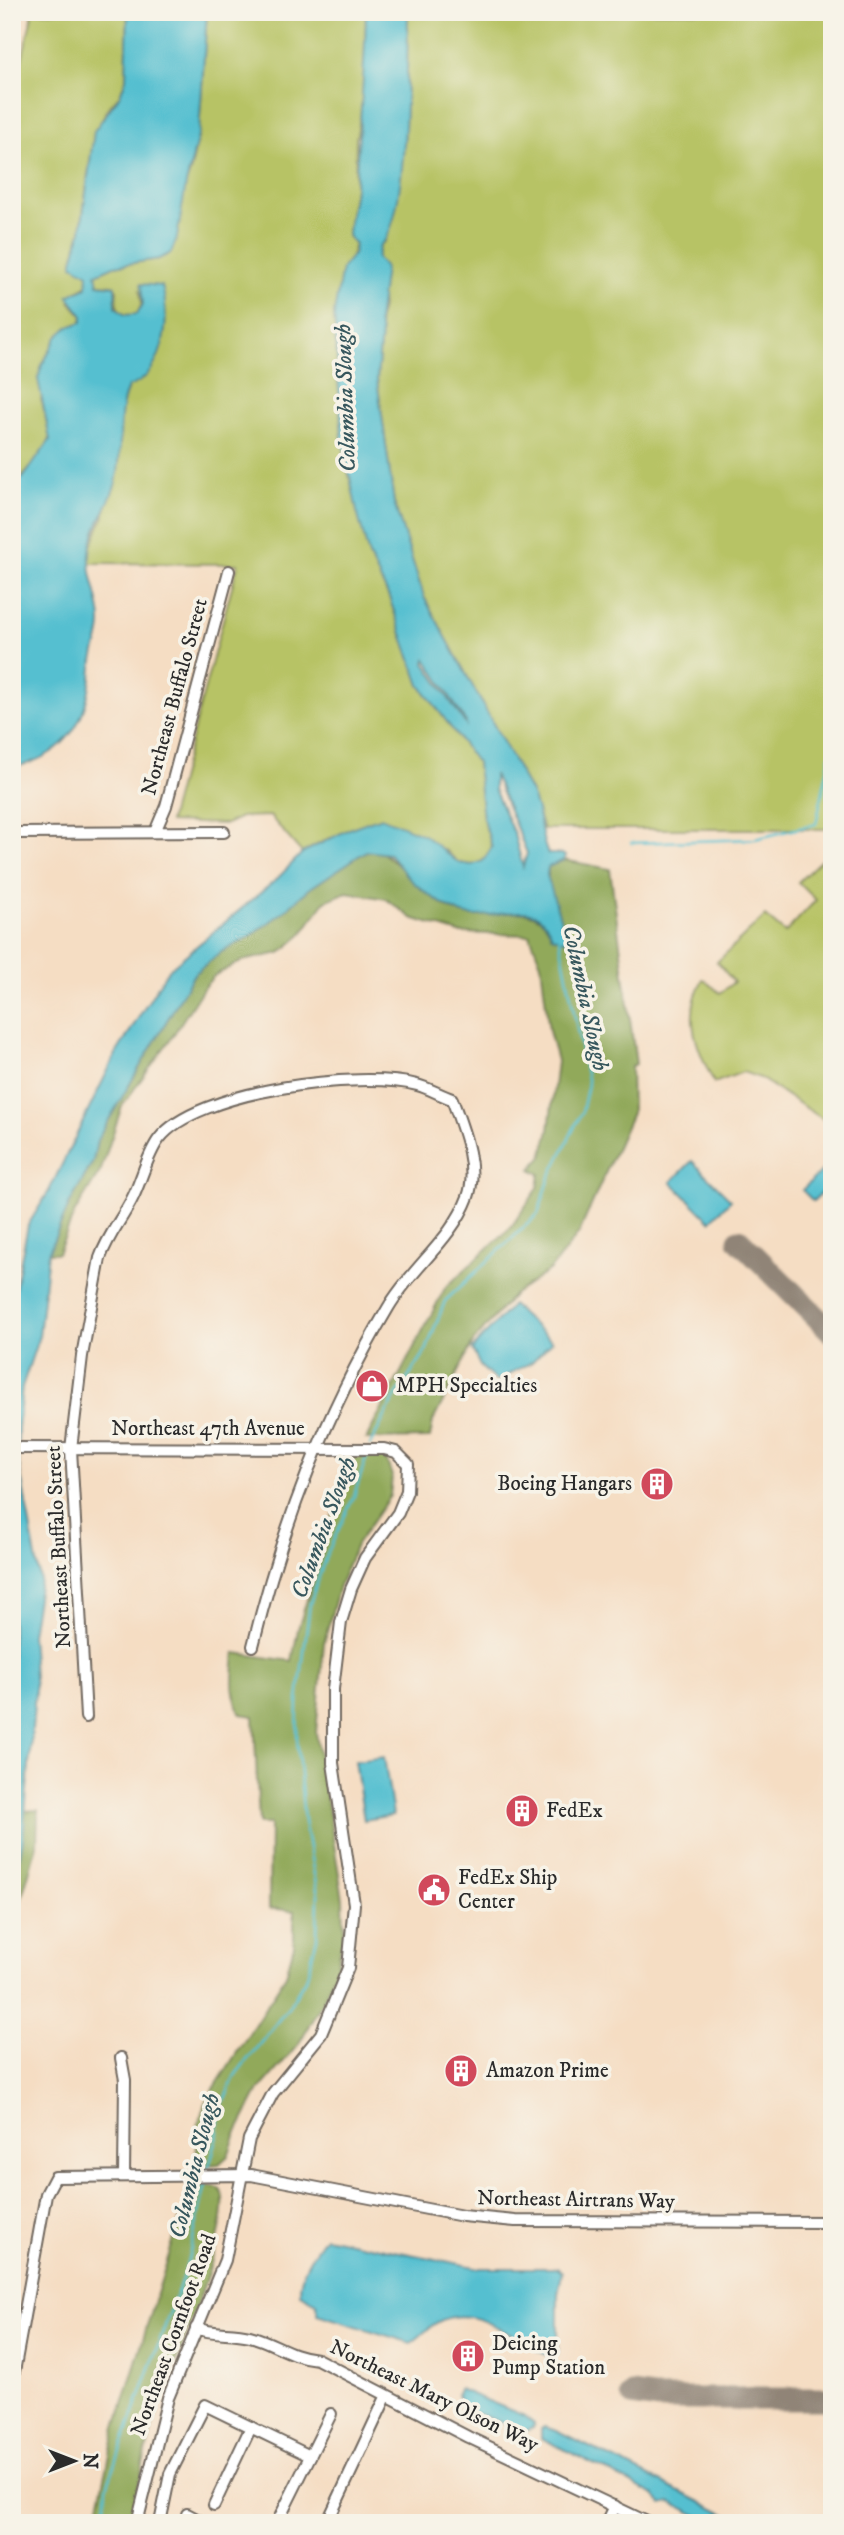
<svg xmlns="http://www.w3.org/2000/svg" width="844" height="2535" viewBox="0 0 844 2535" font-family="'IM FELL DW Pica',serif">
<style>
.green{fill:#b7c365;stroke:#717748;stroke-width:2}
.forest{fill:#91a95a;stroke:#5e6a42;stroke-width:2}
.water{fill:#54bfd0;stroke:#40757e;stroke-width:2;fill-rule:evenodd}
.lines{fill:none;stroke-linecap:round;stroke-linejoin:round}
.stream{stroke:#54bfd0;stroke-width:2.5}
.taxiway{stroke:#908477;stroke-width:23}
.minor-casing{stroke:#726960;stroke-width:14}
.minor{stroke:#fff;stroke-width:10}
.labels{text-anchor:middle;dominant-baseline:central;stroke-width:7;stroke-linejoin:round;paint-order:stroke}
.street-label{font-size:21px;fill:#2b2b2b;stroke:#f7f3e8}
.poi-label{font-size:21px;fill:#2b2b2b;stroke:#f7f3e8;text-anchor:start}
.water-label{font-size:23px;font-style:italic;fill:#37575d;stroke:#f7f3e8}
</style>
<rect width="100%" height="100%" fill="#f7f3e8"/>
<filter id="ink" filterUnits="userSpaceOnUse"><feTurbulence type="fractalNoise" baseFrequency=".0143" numOctaves="2"/><feDisplacementMap in="SourceGraphic" scale="14" xChannelSelector="R" yChannelSelector="G"/><feConvolveMatrix kernelMatrix="1 2 1 2 8 2 1 2 1" color-interpolation-filters="sRGB"/></filter>
<filter id="wash" filterUnits="userSpaceOnUse"><feTurbulence type="fractalNoise" baseFrequency=".00686" numOctaves="4" result="noise"/><feDisplacementMap in="SourceGraphic" scale="28" xChannelSelector="R" yChannelSelector="G"/><feGaussianBlur stdDeviation="1.57" result="paint"/><feColorMatrix in="noise" values="0 0 0 0 0 0 0 0 0 0 0 0 0 0 0 0 0 1.4 0 .05"/><feComposite in="paint" operator="in"/></filter>
<g filter="url(#wash)">
<rect width="100%" height="100%" fill="#f5ddc3"/>
<!-- green -->
<g class="green">
<path d="M33,12H128L126,79L120,95L106,110L90,161L81,231L73,261L88,274V285L77,291L70,302L83,316L82,322L41,400C45,412 51,425 50,438C48,450 23,478 12,485V456L16,448H12V102Z"/>
<path d="M207,12H366L364,97L356,139L355,190L348,228L355,244L334,313L342,437L348,471L369,556L389,597L420,685L477,763L483,818L492,847L483,861L472,865L459,863L444,849L329,838L302,853L270,816L241,817L226,824L169,822L238,564L89,563L90,548L104,516L120,429L122,400L164,317L140,292L142,304L137,314C118,319 115,305 117,290L113,285L97,284L96,274L114,266L159,259L191,169L199,132Z"/>
<path d="M408,12H832V829H543L531,793L424,597L394,503L377,379L381,333L378,322L382,308L377,258L380,245L385,241C410,167 406,89 408,12Z"/>
<path d="M832,855V1125L760,1078L743,1072L714,1083C697,1047 682,1017 703,979L720,993L734,982L717,962L765,916L785,933L816,900L798,882L822,859Z"/>
</g>
<!-- forest -->
<g class="forest">
<path d="M378,850C404,864 433,907 462,913C494,920 538,896 552,936L566,940L548,883V867L564,860L610,869L636,1064L631,1066L632,1113L579,1233L550,1270L513,1295L473,1342L433,1421L430,1438L366,1439L445,1288L511,1227L538,1188L540,1174L531,1169L542,1157L549,1130L557,1061L549,1031L541,964L530,935L459,933L412,918L386,899L347,892L325,901L301,935L280,953L242,961L215,975L204,987L172,1037L122,1106L101,1170L75,1212L58,1253H48L69,1205L93,1161L97,1140L194,974L221,952L249,937L282,913L309,889L366,851Z"/>
<path d="M378,1455L386,1459L392,1476L390,1496L356,1545L339,1586L324,1643L316,1733L343,1899L344,1931L337,1966L324,1999L298,2045L259,2090L235,2136L228,2156L219,2164L196,2166L198,2126L205,2103L286,1975L294,1945V1911L269,1908L270,1824H259L254,1716L241,1714C230,1692 233,1676 235,1653L292,1661L298,1629L350,1459Z"/>
<path d="M38,1810L37,1845L12,1931V1894L25,1811Z"/>
<path d="M196,2185C203,2186 217,2183 221,2191C237,2222 165,2383 153,2424C144,2456 138,2490 131,2523H95L116,2427L188,2193Z"/>
</g>
<!-- water -->
<g class="water">
<path d="M128,12H207L199,132L186,184L177,238L171,253L159,259L114,266L96,274L98,284L115,286L116,307L125,315L137,314L143,304L141,284L162,286C171,319 165,375 128,387C115,418 124,451 116,482C110,505 91,530 90,553C88,577 100,596 101,621C102,637 93,652 92,668C88,717 70,753 19,766L12,763V485L23,478L50,440L38,379L42,365L57,337L68,327L82,322L83,316L68,296L87,287L88,274L73,265V261L81,231L94,131L120,95L126,79Z"/>
<path d="M366,12H408C407,51 409,227 380,245L377,258L385,268L378,322L381,333L377,379L394,503L424,597L531,793C542,816 539,835 548,854H562L565,856L564,860L548,867L547,875L567,941L552,936C536,890 492,926 460,913C444,906 417,888 406,875C400,868 396,860 389,854L366,851L309,889L282,913L249,937L221,952L194,974L97,1140L93,1161L69,1205L48,1253L39,1336L22,1387L18,1428V1459L40,1580L31,1634L35,1692L23,1840L12,1894V1305L28,1225L49,1191L116,1054L168,970L277,879L302,853L351,828L381,817L424,835L459,863L472,865L483,861L492,847L483,818L477,763L420,685L389,597L369,556L357,512L342,437L334,313L342,268L354,253L355,244L348,236C348,219 354,204 355,187C359,129 365,71 366,12ZM426,659L466,722V725L425,663ZM494,774L527,853L523,867L514,834L494,789Z"/>
<path d="M692,1161L731,1200L710,1221L671,1182Z"/>
<path d="M832,1161V1183L813,1201L802,1190Z"/>
<path d="M512,1305L552,1341L532,1362L496,1381L480,1366L472,1349Z"/>
<path d="M384,1757L393,1815L364,1820L355,1761Z"/>
<path d="M325,2237L480,2268H557L562,2272L558,2294V2353L549,2356C517,2343 480,2304 442,2320C429,2325 423,2335 411,2343L317,2314V2303L300,2294C299,2272 313,2254 325,2237Z"/>
<path d="M459,2389L525,2416L534,2423L533,2428L525,2431L464,2409L457,2395Z"/>
<path d="M544,2427L557,2431L743,2523H713L671,2502L662,2504L655,2495L541,2438V2429Z"/>
</g>
<g class="lines">
<!-- stream -->
<g class="stream">
<path d="M631,843L755,839L816,824L832,748"/>
<path d="M370,1445L394,1399L426,1351L445,1301L538,1214L550,1177L582,1112L588,1084L559,936"/>
<path d="M207,2172L217,2139L219,2111L236,2074L288,2008L307,1976L317,1938L318,1895L304,1821L297,1738L298,1700L310,1603L326,1556L354,1496L368,1452"/>
<path d="M104,2523L107,2487L186,2268L207,2179"/>
</g>
<!-- taxiway -->
<g class="taxiway">
<path d="M739,1240L832,1332"/>
<path d="M632,2395L659,2399H832"/>
</g>
</g>
</g>
<g filter="url(#ink)">
<g class="lines">
<defs>
<g id="minor">
<path d="M155,832L166,806L229,571"/>
<path d="M12,833L224,832"/>
<path d="M12,1448L384,1449L396,1452L408,1464L407,1491L398,1513L365,1558L351,1589L341,1622L333,1689V1763L354,1904L348,1968L321,2034L273,2093L249,2139L225,2260L168,2398L137,2523"/>
<path d="M86,1717L71,1449L82,1356L100,1258C108,1235 123,1218 133,1197C142,1179 147,1155 159,1139C196,1090 361,1070 417,1085C429,1088 440,1095 452,1099C462,1127 479,1167 468,1197C452,1240 411,1268 388,1308C324,1416 283,1524 253,1646"/>
<path d="M121,2058L125,2080L124,2176"/>
<path d="M196,2328C214,2335 231,2331 250,2336C276,2343 288,2356 317,2359L468,2437L649,2523"/>
<path d="M12,2383L46,2194L55,2177L251,2175L463,2216L515,2221L832,2222"/>
<path d="M214,2505L251,2427"/>
<path d="M187,2514L204,2523"/>
<path d="M160,2523L170,2474L205,2405L310,2456"/>
<path d="M277,2523L331,2414"/>
<path d="M327,2523L386,2397"/>
<path d="M607,2523L615,2506"/>
</g>
</defs>
<!-- minor casing -->
<use href="#minor" class="minor-casing"/>
<!-- minor -->
<use href="#minor" class="minor"/>
</g>
</g>
<!-- icons -->
<defs>
<symbol id="shop-disc" viewBox="-11 -11 22 22"><circle r="9.5" fill="#d1495b" stroke="#f7f3e8"/><path d="M-5-2.5h2.3a2.7 3.5 0 0 1 5.4 0H5L5.5 6h-11ZM-1.5-2.5h3a1.5 2.3 0 0 0-3 0Z" fill="#fff"/></symbol>
<symbol id="building-disc" viewBox="-11 -11 22 22"><circle r="9.5" fill="#d1495b" stroke="#f7f3e8"/><path d="M-4-6H4V6H1V3H-1V6H-4ZM-2.5-4.3h1.7v1.8h-1.7ZM.8-4.3h1.7v1.8H.8ZM-2.5-1h1.7V.8h-1.7ZM.8-1h1.7V.8H.8Z" fill="#fff"/></symbol>
<symbol id="civic-disc" viewBox="-11 -11 22 22"><circle r="9.5" fill="#d1495b" stroke="#f7f3e8"/><path d="M-.6-6.5H3V-4.5H.6V-3L4-1V1h2V6H-6V1h2V-1L-.6-3ZM-1.2 2.5V6h2.4V2.5Z" fill="#fff"/></symbol>
</defs>
<g fill-rule="evenodd">
<use href="#shop-disc" x="353" y="1367" width="38" height="38"/>
<use href="#building-disc" x="638" y="1465" width="38" height="38"/>
<use href="#building-disc" x="503" y="1792" width="38" height="38"/>
<use href="#civic-disc" x="415" y="1871" width="38" height="38"/>
<use href="#building-disc" x="442" y="2052" width="38" height="38"/>
<use href="#building-disc" x="449" y="2337" width="38" height="38"/>
</g>
<g class="labels">
<!-- street labels -->
<g class="street-label">
<text transform="translate(175 697) rotate(-75)">Northeast Buffalo Street</text>
<text x="208" y="1429">Northeast 47th Avenue</text>
<text transform="translate(59 1547) rotate(-93)">Northeast Buffalo Street</text>
<text transform="translate(576 2200) rotate(1)">Northeast Airtrans Way</text>
<text transform="translate(174 2335) rotate(-70)">Northeast Cornfoot Road</text>
<text transform="translate(434 2396) rotate(26)">Northeast Mary Olson Way</text>
</g>
<!-- poi labels -->
<g class="poi-label">
<text x="396" y="1386">MPH Specialties</text>
<text x="632" y="1484" text-anchor="end">Boeing Hangars</text>
<text x="546" y="1811">FedEx</text>
<text x="458" y="1878">FedEx Ship<tspan x="458" dy="24">Center</tspan></text>
<text x="486" y="2071">Amazon Prime</text>
<text x="492" y="2344">Deicing<tspan x="492" dy="24">Pump Station</tspan></text>
</g>
<!-- water labels -->
<g class="water-label">
<text transform="translate(346 398) rotate(-92)">Columbia Slough</text>
<text transform="translate(585 998) rotate(78)">Columbia Slough</text>
<text transform="translate(324 1528) rotate(-70)">Columbia Slough</text>
<text transform="translate(195 2166) rotate(-76)">Columbia Slough</text>
</g>
</g>
<!-- margin -->
<rect width="844" height="2535" fill="none" stroke="#f7f3e8" stroke-width="42"/>
<!-- north arrow -->
<g transform="translate(74 2461) rotate(90)" stroke="#f7f3e8" stroke-width="5" paint-order="stroke">
<path d="M0-5L12 26L0 18L-12 26Z" fill="#2b2b2b"/>
<text y="-10" font-size="19" font-weight="bold" text-anchor="middle" fill="#2b2b2b">N</text>
</g>
</svg>
